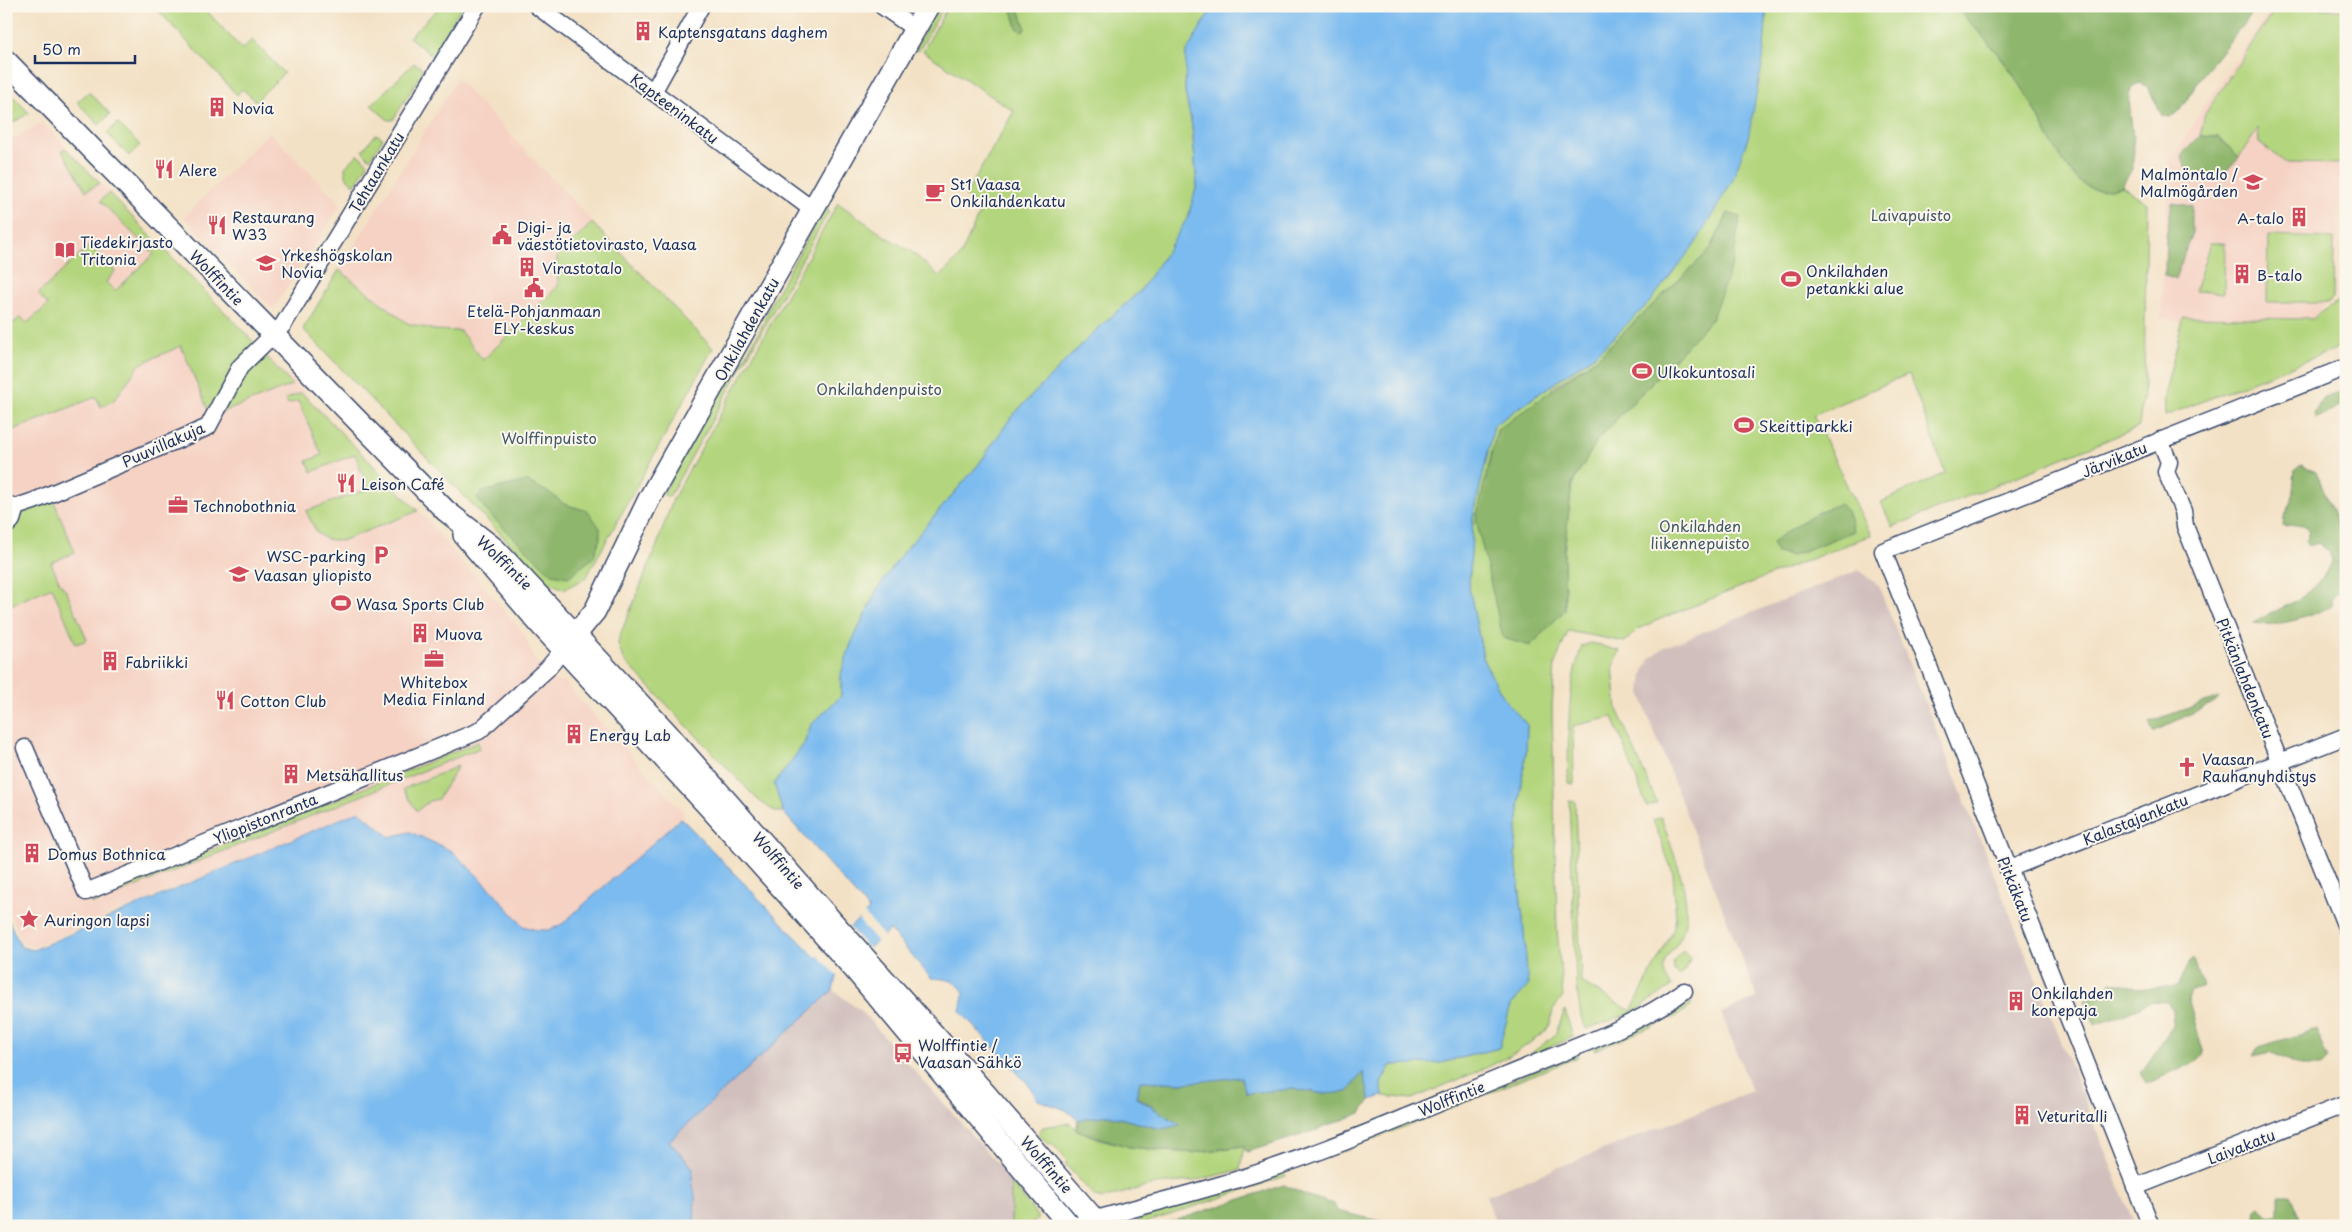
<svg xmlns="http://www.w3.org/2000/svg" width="2352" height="1232" viewBox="0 0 2352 1232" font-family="'Playpen Sans',sans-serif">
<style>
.built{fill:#f5d2c3}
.industrial{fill:#d1bfbd}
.green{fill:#b3d57d;stroke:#67826e;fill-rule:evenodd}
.forest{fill:#8eb66c;stroke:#547265}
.water{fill:#7bbbef;stroke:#4b75a6}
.pier{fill:#f3e1c5}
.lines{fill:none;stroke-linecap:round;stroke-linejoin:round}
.minor-casing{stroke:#3b4a6d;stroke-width:19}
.major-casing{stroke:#3b4a6d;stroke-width:24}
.minor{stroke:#fff;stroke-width:16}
.major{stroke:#fff;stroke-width:21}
.labels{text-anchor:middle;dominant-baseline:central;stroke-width:4;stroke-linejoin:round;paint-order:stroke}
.poi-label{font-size:15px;fill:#1b2f5e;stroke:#fbf7ec;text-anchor:start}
.street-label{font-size:15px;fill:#1b2f5e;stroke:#fbf7ec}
.park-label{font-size:15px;fill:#415866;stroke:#fbf7ec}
</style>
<rect width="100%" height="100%" fill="#fbf7ec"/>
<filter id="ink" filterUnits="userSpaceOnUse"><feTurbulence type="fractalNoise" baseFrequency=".02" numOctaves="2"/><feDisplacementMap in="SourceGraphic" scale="10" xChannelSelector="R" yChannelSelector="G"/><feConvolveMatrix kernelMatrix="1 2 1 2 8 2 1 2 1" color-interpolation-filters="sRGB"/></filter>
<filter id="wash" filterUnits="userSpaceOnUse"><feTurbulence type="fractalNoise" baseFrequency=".0096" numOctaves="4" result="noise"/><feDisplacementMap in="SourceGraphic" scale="20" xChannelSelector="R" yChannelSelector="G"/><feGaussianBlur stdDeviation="1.12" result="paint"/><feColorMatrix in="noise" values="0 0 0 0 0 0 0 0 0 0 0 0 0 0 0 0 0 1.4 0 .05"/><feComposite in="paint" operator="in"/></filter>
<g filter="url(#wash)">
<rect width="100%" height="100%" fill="#f3e1c5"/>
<!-- built -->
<g class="built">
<path d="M2274,6L2346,7V164H2340L2334,296L2312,319L2184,317L2180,323L2161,318L2168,164L2209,98Z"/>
<path d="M457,79L713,348L586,578L564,589L547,582L303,329Z"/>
<path d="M42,122L420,512L525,635L534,659L555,681L564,682L685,814L561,924L550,930H537L523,926L491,889L452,851L410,832L390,837L359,811L33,947L23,944L6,904V143Z"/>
<path d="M269,132L341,204L273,310L184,217Z"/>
</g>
<!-- industrial -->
<g class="industrial">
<path d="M1859,570L1878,585L2135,1226H1497L1486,1196L1752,1091L1721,1013L1757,998L1646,710L1641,693L1643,674L1650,659L1663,648Z"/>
<path d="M833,990L862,1012L1011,1179V1226H694L695,1197L692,1179L693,1168L669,1141Z"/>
</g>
<!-- green -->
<g class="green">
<path d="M154,6H175L186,12L197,6H202L242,49L252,40L284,73L256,101L242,89L237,95Z"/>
<path d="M441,6H462L432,56L409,37Z"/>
<path d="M938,6H944L919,51H917L916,48Z"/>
<path d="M948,6H1213L1186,53L1185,92L1192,126L1197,185L1188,217L1168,250L1140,291L1092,334L1012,416L979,464L901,555L877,590L851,644L841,674V696L811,725L804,744L774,784L783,812H776L758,800L623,659L618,644L620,635L656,548L673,499L838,203L883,235L912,252L940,277L961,255L981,209L965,196L1014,111L923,51Z"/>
<path d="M1767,6H1954C1980,32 2003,59 2023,89C2038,112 2063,174 2085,185C2098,192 2108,190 2122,186L2147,203L2144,383L2139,427L1892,527L1881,502L1945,473L1909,374L1813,415L1871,535L1653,622L1637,630L1625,642L1568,631L1555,664L1552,707L1557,930L1563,997L1553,1009L1551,1023L1545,1032L1517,1052L1488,1067L1412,1099L1383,1096L1381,1083L1391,1065L1441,1063L1499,1048L1511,1005L1527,986L1523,918L1515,853L1521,786L1526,753L1527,725L1505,700L1484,662L1469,587L1473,518L1494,425L1596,354L1763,60ZM1728,214L1679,354L1598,439L1572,484L1564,552L1565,610L1552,388L1598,357L1710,250Z"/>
<path d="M2277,6L2346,10V164L2286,163L2259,143L2258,128L2239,157L2218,137L2200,136L2205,114Z"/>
<path d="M414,63L421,67L423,71L393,120H388L371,105Z"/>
<path d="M8,91L29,113L6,127V93Z"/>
<path d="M89,92L110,114L99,125L77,102Z"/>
<path d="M118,123L140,145L129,156L107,133Z"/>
<path d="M376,134L383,138L370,159L362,151Z"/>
<path d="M65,148L100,183L86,191L62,150Z"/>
<path d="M358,154L368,163L355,185C347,180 345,176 345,167Z"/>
<path d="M109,193L249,337L292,385L211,417L181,346L140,364L114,400L101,407L96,397L6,433V329L21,317L27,323L48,305L38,294L90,245L115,271L106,282L115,291L154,254L100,201Z"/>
<path d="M828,208L829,211L669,497L663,494L716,400L737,371L760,330L772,301L824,209Z"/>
<path d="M592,223L713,348L586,578L564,589L547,582L303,329L339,270L407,323L434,330L460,331L483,360L558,286L557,257Z"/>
<path d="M2268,236L2334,238L2333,298L2329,302H2267Z"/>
<path d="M2210,243H2225L2224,293L2195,291Z"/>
<path d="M2344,297H2346V345L2165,416C2162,387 2174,363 2179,335C2181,328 2179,324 2184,317L2312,319Z"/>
<path d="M302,393L418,511L341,541L326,539L317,533L306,511L368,489L355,454L312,472L307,461L322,455L298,401L288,404L285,399Z"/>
<path d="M53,499L75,552L51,563L60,583L67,592L87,640L76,644L52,587L6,607V536L22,513Z"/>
<path d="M1591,643L1620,651L1613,667L1617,709L1657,803L1647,807L1613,717L1573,726L1574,784L1568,783C1569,736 1566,690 1582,646Z"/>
<path d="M478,742L480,748L92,904L90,899Z"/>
<path d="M458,766L438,799L429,801L417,811L403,789Z"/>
<path d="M1569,800L1575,801L1581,982L1631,1011L1673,931L1676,918L1673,873L1653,820L1661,817C1671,848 1688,884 1686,917C1685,924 1683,933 1680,939C1669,956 1654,965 1672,986L1632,1013L1586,1029L1581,1017L1576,983Z"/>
<path d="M1683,950L1690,958L1686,970L1678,976L1674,970L1673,961Z"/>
<path d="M1691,1002V1007L1675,1017L1595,1050L1593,1048L1662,1019Z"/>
<path d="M1565,1010L1573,1037L1524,1059L1555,1035Z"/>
<path d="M1577,1054L1578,1057L1313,1163L1325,1155Z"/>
<path d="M1070,1123C1086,1143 1167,1154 1194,1152C1211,1151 1227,1148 1244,1146L1240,1170L1193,1181L1156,1184L1102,1199L1095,1197L1065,1164L1067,1161L1052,1143L1048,1144L1038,1133L1043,1127Z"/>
<path d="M1283,1172L1286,1176L1139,1225L1137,1221L1176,1205Z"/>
<path d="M1011,1181L1037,1216V1220L1032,1223L1011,1225Z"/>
<path d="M1183,1218L1185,1224L1202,1226H1159Z"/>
</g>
<!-- forest -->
<g class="forest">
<path d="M1011,6H1018L1026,29L1022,31L1017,28Z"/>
<path d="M1954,6H2258L2204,73L2180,110L2171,117L2162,116L2148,87L2140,83C2132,86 2129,91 2129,99L2134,150L2132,169L2122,186C2108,190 2094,193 2082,183C2057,162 2042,120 2025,92C2006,61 1980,32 1954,6Z"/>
<path d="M2200,136L2218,137L2239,157L2217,181L2190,177L2181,155Z"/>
<path d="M2172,203L2192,206V232L2175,280L2165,275L2166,237Z"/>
<path d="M1728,213L1740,217L1733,262L1711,320L1598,439L1572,484L1564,552L1565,610L1530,646L1503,638L1476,519L1497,430L1598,357L1710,250Z"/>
<path d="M2340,392L2346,397L2345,403L2316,419L2314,414L2322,399Z"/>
<path d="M2301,465L2316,472L2346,545V582L2331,600L2332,606C2309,617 2279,628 2253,623C2287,603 2316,599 2332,560L2329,552L2319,543L2308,546L2306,543L2310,531L2304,524L2283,526L2284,517L2292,500L2295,470Z"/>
<path d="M526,481L550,493L564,504L588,511L600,528V539L593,558L568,577L552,574L488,513L477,498L482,492Z"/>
<path d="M1840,504L1847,511L1854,531L1791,556L1777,553L1772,543C1793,526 1815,511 1840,504Z"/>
<path d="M2219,697L2215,702L2153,732L2149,722Z"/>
<path d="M2193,958L2203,987L2191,991L2188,999L2204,1054L2196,1062L2146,1084L2140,1073C2153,1058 2161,1041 2173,1026L2172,1010L2167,1002L2151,1001L2128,1013L2095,1025L2085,1000L2106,991L2111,982L2144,989L2178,987L2187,967Z"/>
<path d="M2316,1030L2329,1059L2322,1066H2301L2270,1052L2253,1056L2258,1047Z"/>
<path d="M1363,1072L1370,1100L1361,1113L1314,1131L1247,1152L1243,1146L1193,1153L1129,1147L1076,1130L1078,1120L1108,1115L1161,1129L1179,1125L1136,1096L1140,1081L1185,1083L1241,1076L1246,1093L1293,1089L1325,1094Z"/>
<path d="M1284,1185L1308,1196L1334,1204L1337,1211L1402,1226H1202L1185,1224L1183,1218Z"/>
<path d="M2278,1195H2290L2303,1226H2259L2255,1217L2256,1209L2260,1206L2269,1217L2278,1214Z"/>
<path d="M1456,1218L1484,1226H1417V1224Z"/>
</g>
<!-- water -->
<path class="water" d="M1213,6H1767L1763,60L1748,138L1732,181L1696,243L1648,304L1596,354L1494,425L1473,518L1469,587L1484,662L1505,700L1527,725L1526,753L1521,786L1515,853L1523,918L1528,986L1511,1005L1499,1048L1441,1063L1391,1065L1381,1083L1383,1096L1370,1100L1363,1072L1348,1092L1325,1094L1293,1089L1246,1093L1241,1077L1185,1083L1140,1081L1136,1097L1180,1125L1161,1129L1108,1115L1078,1120L1066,1110L1038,1100L1028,1084L960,1011L964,992C955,979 946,979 931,978L890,930L836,977L833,990L669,1141L693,1168L692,1179L695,1197L694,1226H6V915L21,947L33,950L359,811L390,837L410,832L452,851L491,889L523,926L537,930H550L562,924L681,818L816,958L869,910L783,812L774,784L804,744L811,725L841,696V674L851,644L877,590L901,555L979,464L1012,416L1092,334L1140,291L1168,250L1188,217L1197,185L1192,126L1185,92L1186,53Z"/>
<!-- pier -->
<g class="pier">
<path d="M863,912L885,938L878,943L857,918Z"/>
<path d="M848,926L870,950L839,978L817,954Z"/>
</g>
</g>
<g filter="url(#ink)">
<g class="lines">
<defs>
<g id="minor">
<path d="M537,6L813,210"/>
<path d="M882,6L915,29"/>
<path d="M653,92L701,6"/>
<path d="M2160,440L2169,462L2166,472L2183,511L2185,526L2346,927"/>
<path d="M6,504L16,507L34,501L208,427L240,367L283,325L477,6"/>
<path d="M6,526L12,520L16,507"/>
<path d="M25,748L86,892L479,731L547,669L563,650"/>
<path d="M2008,869L2346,736"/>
<path d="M2135,1187L2346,1104"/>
<path d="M1074,1226C1130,1208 1186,1196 1242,1178C1332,1150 1419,1111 1507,1075C1566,1050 1632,1029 1684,991"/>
<path d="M2151,1226L1883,551L2346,367"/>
</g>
<g id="major">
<path d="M6,61L446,511L495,549L666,732L837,927L938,1039L1100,1226"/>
<path d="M464,535L539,623L710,808L856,971L1070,1226"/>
<path d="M566,646L595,611L649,499L928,6"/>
</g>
</defs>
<!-- minor casing -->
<use href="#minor" class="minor-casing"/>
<!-- major casing -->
<use href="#major" class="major-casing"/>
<!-- minor -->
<use href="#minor" class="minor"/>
<!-- major -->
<use href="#major" class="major"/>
</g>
</g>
<!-- icons -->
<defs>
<symbol id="building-bare" viewBox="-9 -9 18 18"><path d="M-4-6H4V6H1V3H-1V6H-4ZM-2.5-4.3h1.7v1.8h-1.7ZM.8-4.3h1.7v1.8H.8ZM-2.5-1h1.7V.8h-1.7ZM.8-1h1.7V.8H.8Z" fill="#d1495b" stroke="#fbf7ec" stroke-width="2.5" paint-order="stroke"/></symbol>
<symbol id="restaurant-bare" viewBox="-9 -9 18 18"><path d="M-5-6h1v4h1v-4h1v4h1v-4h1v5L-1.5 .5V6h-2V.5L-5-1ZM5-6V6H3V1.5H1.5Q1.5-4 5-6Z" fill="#d1495b" stroke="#fbf7ec" stroke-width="2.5" paint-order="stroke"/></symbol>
<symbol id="school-bare" viewBox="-9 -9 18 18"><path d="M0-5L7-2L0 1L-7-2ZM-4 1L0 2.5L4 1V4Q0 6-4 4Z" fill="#d1495b" stroke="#fbf7ec" stroke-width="2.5" paint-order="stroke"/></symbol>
<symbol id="cafe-bare" viewBox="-9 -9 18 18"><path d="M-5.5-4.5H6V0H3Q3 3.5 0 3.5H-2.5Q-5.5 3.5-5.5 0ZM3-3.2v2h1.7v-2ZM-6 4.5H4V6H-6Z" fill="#d1495b" stroke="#fbf7ec" stroke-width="2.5" paint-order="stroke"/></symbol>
<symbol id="civic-bare" viewBox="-9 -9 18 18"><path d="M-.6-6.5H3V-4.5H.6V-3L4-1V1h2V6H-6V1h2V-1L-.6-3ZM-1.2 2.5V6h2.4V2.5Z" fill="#d1495b" stroke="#fbf7ec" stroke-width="2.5" paint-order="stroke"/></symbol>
<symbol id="library-bare" viewBox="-9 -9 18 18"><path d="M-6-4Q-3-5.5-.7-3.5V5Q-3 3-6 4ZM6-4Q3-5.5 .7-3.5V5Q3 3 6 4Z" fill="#d1495b" stroke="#fbf7ec" stroke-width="2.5" paint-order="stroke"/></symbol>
<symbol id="university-bare" viewBox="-9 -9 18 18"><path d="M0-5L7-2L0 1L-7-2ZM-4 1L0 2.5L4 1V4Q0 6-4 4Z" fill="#d1495b" stroke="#fbf7ec" stroke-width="2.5" paint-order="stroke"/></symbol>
<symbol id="stadium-bare" viewBox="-9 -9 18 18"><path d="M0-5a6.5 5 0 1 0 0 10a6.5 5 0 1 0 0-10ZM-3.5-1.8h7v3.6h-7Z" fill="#d1495b" stroke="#fbf7ec" stroke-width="2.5" paint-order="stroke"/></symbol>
<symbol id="office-bare" viewBox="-9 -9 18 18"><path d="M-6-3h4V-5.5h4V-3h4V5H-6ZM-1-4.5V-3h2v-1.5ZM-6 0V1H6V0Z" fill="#d1495b" stroke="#fbf7ec" stroke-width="2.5" paint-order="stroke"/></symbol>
<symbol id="parking-bare" viewBox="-9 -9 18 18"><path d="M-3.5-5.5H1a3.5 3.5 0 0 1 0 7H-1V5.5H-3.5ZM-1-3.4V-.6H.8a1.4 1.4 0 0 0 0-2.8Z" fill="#d1495b" stroke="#fbf7ec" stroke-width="2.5" paint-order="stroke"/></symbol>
<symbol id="church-bare" viewBox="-9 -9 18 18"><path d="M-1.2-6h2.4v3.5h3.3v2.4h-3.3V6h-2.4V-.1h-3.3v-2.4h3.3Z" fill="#d1495b" stroke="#fbf7ec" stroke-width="2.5" paint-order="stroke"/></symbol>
<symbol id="sight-bare" viewBox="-9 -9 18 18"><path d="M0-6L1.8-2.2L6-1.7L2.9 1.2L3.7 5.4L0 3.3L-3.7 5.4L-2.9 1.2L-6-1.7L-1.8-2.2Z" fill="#d1495b" stroke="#fbf7ec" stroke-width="2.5" paint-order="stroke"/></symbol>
<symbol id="bus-bare" viewBox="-9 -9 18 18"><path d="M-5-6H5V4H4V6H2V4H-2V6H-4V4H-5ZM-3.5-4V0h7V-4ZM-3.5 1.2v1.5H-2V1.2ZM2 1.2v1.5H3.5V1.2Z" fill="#d1495b" stroke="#fbf7ec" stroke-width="2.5" paint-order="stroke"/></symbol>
</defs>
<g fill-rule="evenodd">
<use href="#building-bare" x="629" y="17" width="28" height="28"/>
<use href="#building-bare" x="203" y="93" width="28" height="28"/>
<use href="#restaurant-bare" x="150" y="155" width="28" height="28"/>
<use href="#school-bare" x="2239" y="168" width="28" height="28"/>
<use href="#cafe-bare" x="921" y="178" width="28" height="28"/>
<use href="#building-bare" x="2285" y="203" width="28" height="28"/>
<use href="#restaurant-bare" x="203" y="211" width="28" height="28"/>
<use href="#civic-bare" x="488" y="221" width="28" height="28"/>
<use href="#library-bare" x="51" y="236" width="28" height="28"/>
<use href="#university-bare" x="252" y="249" width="28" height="28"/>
<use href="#building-bare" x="513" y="253" width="28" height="28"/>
<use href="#building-bare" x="2228" y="260" width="28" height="28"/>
<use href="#stadium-bare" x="1777" y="265" width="28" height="28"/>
<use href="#civic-bare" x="520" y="274" width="28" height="28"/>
<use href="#stadium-bare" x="1628" y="357" width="28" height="28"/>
<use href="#stadium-bare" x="1730" y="411" width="28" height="28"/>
<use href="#restaurant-bare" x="332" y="469" width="28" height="28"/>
<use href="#office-bare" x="164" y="491" width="28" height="28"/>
<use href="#parking-bare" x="367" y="541" width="28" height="28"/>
<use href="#university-bare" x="225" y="560" width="28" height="28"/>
<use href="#stadium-bare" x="327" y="589" width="28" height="28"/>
<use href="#building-bare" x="406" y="619" width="28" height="28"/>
<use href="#office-bare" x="420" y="645" width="28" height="28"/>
<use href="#building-bare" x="96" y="647" width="28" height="28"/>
<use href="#restaurant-bare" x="211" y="686" width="28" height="28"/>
<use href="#building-bare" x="560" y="720" width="28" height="28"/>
<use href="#church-bare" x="2173" y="753" width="28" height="28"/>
<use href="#building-bare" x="277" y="760" width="28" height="28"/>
<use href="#building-bare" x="18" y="839" width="28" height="28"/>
<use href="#sight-bare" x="15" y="905" width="28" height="28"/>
<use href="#building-bare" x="2002" y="987" width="28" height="28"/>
<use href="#bus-bare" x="889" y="1039" width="28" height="28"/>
<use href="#building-bare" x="2008" y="1101" width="28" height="28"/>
</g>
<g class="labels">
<!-- poi labels -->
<g class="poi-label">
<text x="658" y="31">Kaptensgatans daghem</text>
<text x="232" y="107">Novia</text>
<text x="179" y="169">Alere</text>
<text x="2238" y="173" text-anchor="end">Malmöntalo /<tspan x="2238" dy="17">Malmögården</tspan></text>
<text x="950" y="183">St1 Vaasa<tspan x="950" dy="17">Onkilahdenkatu</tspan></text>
<text x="232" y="216">Restaurang<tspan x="232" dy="17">W33</tspan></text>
<text x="2284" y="217" text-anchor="end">A-talo</text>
<text x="517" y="226">Digi- ja<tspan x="517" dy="17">väestötietovirasto, Vaasa</tspan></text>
<text x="80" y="241">Tiedekirjasto<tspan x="80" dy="17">Tritonia</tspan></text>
<text x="281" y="254">Yrkeshögskolan<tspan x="281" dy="17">Novia</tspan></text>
<text x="542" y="267">Virastotalo</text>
<text x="1806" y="270">Onkilahden<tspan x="1806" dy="17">petankki alue</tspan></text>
<text x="2257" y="274">B-talo</text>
<text x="534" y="310" text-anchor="middle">Etelä-Pohjanmaan<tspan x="534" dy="17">ELY-keskus</tspan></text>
<text x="1657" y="371">Ulkokuntosali</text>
<text x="1759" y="425">Skeittiparkki</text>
<text x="361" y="483">Leison Café</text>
<text x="193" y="505">Technobothnia</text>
<text x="366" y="555" text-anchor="end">WSC-parking</text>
<text x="254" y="574">Vaasan yliopisto</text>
<text x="356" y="603">Wasa Sports Club</text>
<text x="435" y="633">Muova</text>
<text x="125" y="661">Fabriikki</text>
<text x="434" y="681" text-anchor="middle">Whitebox<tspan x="434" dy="17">Media Finland</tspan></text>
<text x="240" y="700">Cotton Club</text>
<text x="589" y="734">Energy Lab</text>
<text x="2202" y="758">Vaasan<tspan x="2202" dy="17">Rauhanyhdistys</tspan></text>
<text x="306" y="774">Metsähallitus</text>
<text x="47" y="853">Domus Bothnica</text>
<text x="44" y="919">Auringon lapsi</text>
<text x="2031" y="992">Onkilahden<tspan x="2031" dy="17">konepaja</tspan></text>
<text x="918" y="1044">Wolffintie /<tspan x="918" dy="17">Vaasan Sähkö</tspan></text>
<text x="2037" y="1115">Veturitalli</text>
</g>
<!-- street labels -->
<g class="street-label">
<text transform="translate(675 108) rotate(37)">Kapteeninkatu</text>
<text transform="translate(376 172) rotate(-59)">Tehtaankatu</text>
<text transform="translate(217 277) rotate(46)">Wolffintie</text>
<text transform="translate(746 329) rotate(-61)">Onkilahdenkatu</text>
<text transform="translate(163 444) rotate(-24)">Puuvillakuja</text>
<text transform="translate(2114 459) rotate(-22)">Järvikatu</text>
<text transform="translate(505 562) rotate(44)">Wolffintie</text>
<text transform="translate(2246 678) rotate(68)">Pitkänlahdenkatu</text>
<text transform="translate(265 818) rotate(-22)">Yliopistonranta</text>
<text transform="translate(2135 819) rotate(-22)">Kalastajankatu</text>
<text transform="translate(779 860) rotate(49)">Wolffintie</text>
<text transform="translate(2016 889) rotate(68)">Pitkäkatu</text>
<text transform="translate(1451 1098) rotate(-22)">Wolffintie</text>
<text transform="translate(2241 1146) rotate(-21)">Laivakatu</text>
<text transform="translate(1047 1164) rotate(49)">Wolffintie</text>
</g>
<!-- park labels -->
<g class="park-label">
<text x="1911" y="214">Laivapuisto</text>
<text x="879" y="388">Onkilahdenpuisto</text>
<text x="549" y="437">Wolffinpuisto</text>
<text x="1700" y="525">Onkilahden<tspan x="1700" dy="17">liikennepuisto</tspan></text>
</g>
</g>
<!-- margin -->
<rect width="2352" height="1232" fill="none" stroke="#fbf7ec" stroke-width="25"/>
<!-- scale -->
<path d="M35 55v8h100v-8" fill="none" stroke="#1b2f5e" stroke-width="2.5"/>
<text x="42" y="55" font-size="15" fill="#1b2f5e" stroke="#fbf7ec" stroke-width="4" paint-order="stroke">50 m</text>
</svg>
